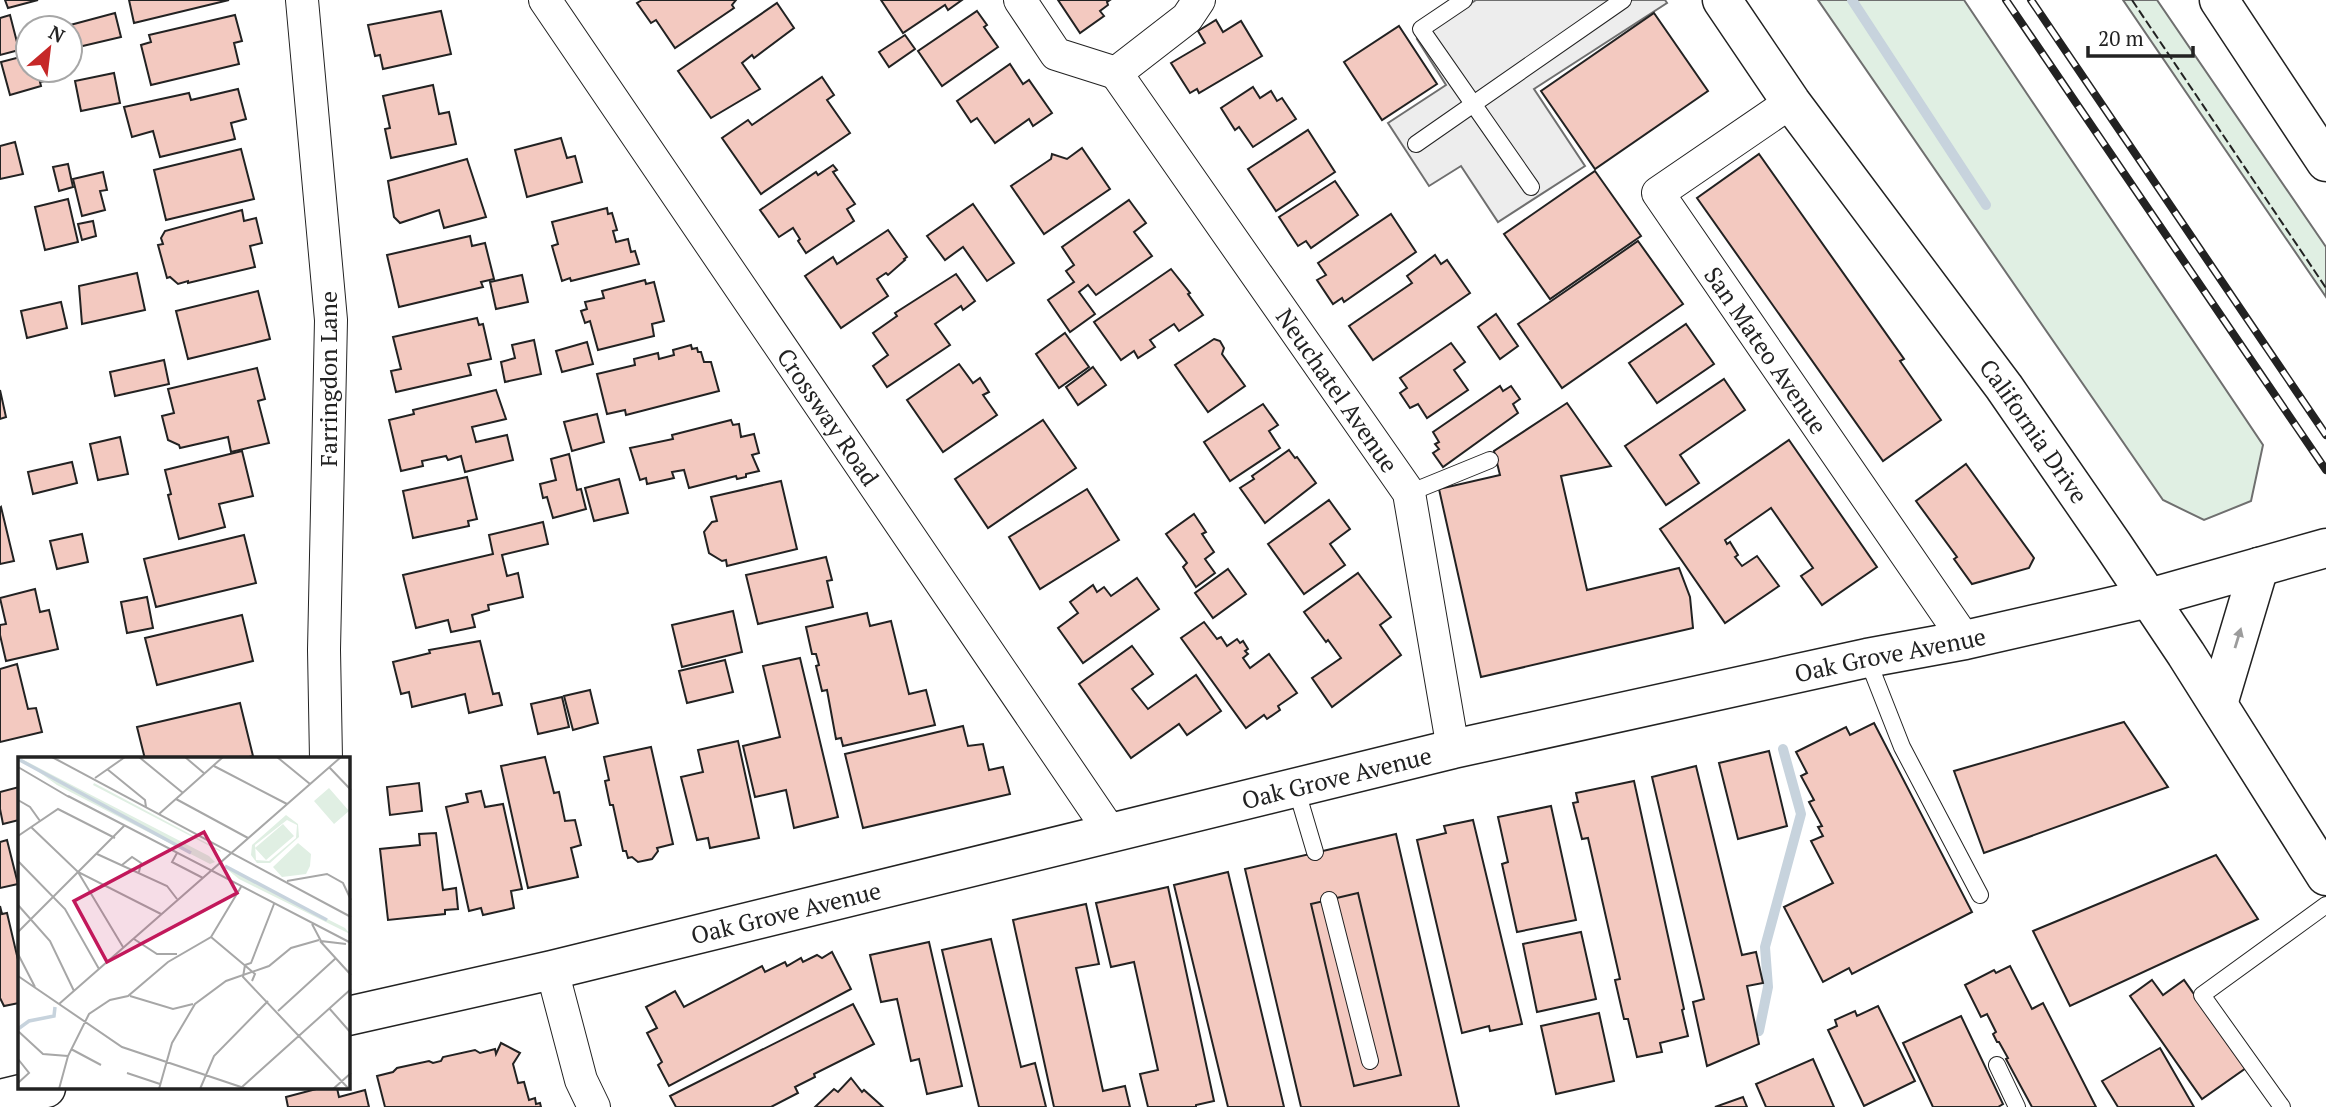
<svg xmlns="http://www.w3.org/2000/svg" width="2326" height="1107" viewBox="0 0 2326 1107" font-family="'PT Serif',serif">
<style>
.green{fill:#e0efe3;stroke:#6f6f6f;stroke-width:2}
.parking{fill:#ededed;stroke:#6f6f6f;stroke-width:2}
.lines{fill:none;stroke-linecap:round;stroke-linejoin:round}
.stream{stroke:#c7d3dd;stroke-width:10}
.building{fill:#f3c9c0;stroke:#222;stroke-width:2}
.service-casing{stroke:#222;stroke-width:18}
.minor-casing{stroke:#222;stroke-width:34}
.tertiary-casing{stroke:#222;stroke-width:41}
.secondary-casing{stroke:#222;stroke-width:41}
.service{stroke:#fff;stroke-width:16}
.minor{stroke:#fff;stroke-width:32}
.tertiary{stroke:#fff;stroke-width:38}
.secondary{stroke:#fff;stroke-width:38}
.rail-casing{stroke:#222;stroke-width:8}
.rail{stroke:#fff;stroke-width:5;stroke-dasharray:16;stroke-linecap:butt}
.fence{stroke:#222;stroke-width:2;stroke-dasharray:9 3.5;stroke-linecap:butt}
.oneway{fill:#9c9c9c}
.labels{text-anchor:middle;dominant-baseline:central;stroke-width:5;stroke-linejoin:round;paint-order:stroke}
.street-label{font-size:24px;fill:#222;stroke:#fff}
.inset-river{fill:none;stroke:#c7d3dd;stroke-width:3.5}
.inset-road{fill:none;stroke:#a7a7a7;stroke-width:2}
.view{fill:#c2185b;fill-opacity:0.15;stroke:#c2185b;stroke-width:3.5}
.inset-edge{fill:none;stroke:#222;stroke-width:3.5}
</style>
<rect width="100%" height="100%" fill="#fff"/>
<!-- green -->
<g class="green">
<path d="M1818,0H1964L2263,445L2251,501L2204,520L2163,500Z"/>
<path d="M2123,0H2157L2326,247V297Z"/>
</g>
<!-- parking -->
<path class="parking" d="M1476,0H1665L1667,3L1534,89L1585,166L1498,222L1461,166L1429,186L1388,123L1446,85L1417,39Z"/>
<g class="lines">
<!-- stream -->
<g class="stream">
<path d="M1852,0L1986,205"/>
<path d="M1759,1031L1768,987L1765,947L1801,814L1783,749"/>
</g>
</g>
<!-- building -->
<g class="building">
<path d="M5,0H38L8,8Z"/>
<path d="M129,0H229L134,23Z"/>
<path d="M642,0H736L732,5L734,8L675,48L656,20L651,23L637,3Z"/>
<path d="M881,0H962L948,10L945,5L903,33Z"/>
<path d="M1058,0H1110L1107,2L1108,5L1100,11L1104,16L1080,33Z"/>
<path d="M777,3L794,28L754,58L752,55L742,63L760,89L711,118L678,71Z"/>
<path d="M441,11L451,54L383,69L380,55L375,56L368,25Z"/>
<path d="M977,11L987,25L984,27L998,47L942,86L918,51Z"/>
<path d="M115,13L121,37L70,49V28H59Z"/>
<path d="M1654,13L1708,91L1595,169L1541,91Z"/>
<path d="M10,15L19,50L0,55V18Z"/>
<path d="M235,15L242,41L234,43L239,64L151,85L141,45L151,42L149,35Z"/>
<path d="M1216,20L1223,32L1241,21L1262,56L1199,93L1197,89L1190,93L1171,63L1205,43L1198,31Z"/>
<path d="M1399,26L1437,84L1382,120L1344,62Z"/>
<path d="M905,35L915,49L889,67L879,52Z"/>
<path d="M28,55V70H51L54,79L40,82L41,86L10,95L1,62Z"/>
<path d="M1010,64L1023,84L1029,80L1052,113L1033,126L1029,119L995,143L977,118L971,122L957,101Z"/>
<path d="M114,73L120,103L81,111L75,81Z"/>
<path d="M822,77L834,95L827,100L850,133L761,194L722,138L748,120L752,125Z"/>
<path d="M433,85L439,114L449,112L456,144L391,158L385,129L390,128L383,96Z"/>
<path d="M1253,87L1260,98L1271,91L1277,101L1282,98L1296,119L1253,147L1239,127L1235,130L1221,108Z"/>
<path d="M238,89L246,119L231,123L235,139L160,157L153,131L132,137L124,107L189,93L191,100Z"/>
<path d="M1308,130L1335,172L1276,211L1248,169Z"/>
<path d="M561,138L567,158L575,156L582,182L527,197L515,150Z"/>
<path d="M15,142L23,174L0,179V146Z"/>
<path d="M1082,148L1110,189L1044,234L1011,186L1051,159L1052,154L1067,159Z"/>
<path d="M241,149L254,199L166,220L154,170Z"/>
<path d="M1759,154L1904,359L1900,361L1941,420L1883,461L1697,198Z"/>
<path d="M467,159L486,217L444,228L439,210L400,223L394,217L388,181Z"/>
<path d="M68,164L73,187L59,191L53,167Z"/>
<path d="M833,165L837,170L833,172L855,204L847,209L854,221L806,253L798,241L800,239L793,228L779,237L760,210L816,172L818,175Z"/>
<path d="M1595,171L1641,236L1550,299L1504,234Z"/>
<path d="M103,172L107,190L100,191L105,210L82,216L73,179Z"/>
<path d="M1335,181L1358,215L1311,248L1306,241L1298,246L1279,217Z"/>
<path d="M68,199L78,242L45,250L35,207Z"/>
<path d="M1129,200L1146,223L1134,232L1152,256L1096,295L1088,285L1079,292L1095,314L1070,332L1048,300L1074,282L1066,271L1074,265L1062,247Z"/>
<path d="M973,204L1014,263L987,281L963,247L945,260L927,236Z"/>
<path d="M607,208L608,214L612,213L617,230L613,231L616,242L628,239L631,252L635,251L639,264L571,281L570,278L562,281L552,246L558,244L552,222Z"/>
<path d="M242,210L244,221L256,218L262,243L250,246L255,267L188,283V281L178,284L170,277L167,278L158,245L163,244L161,238L165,231Z"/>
<path d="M1391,214L1416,252L1344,302L1342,298L1333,304L1317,280L1326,275L1318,263Z"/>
<path d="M93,221L96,236L82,240L78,224Z"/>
<path d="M888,230L907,257L904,259L905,260L888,275L886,273L877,279L888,296L841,328L805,276L833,257L837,264Z"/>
<path d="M470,236L472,246L485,243L494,279L481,282L483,287L399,307L387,255Z"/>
<path d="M1638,241L1683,304L1562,388L1518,324Z"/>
<path d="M1435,255L1441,264L1447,260L1470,293L1373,360L1349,326L1412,283L1407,276Z"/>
<path d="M1171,269L1190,293L1188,294L1203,315L1179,331L1174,324L1150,340L1155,347L1138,358L1134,351L1121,360L1094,322Z"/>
<path d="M137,273L145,310L82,324L79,286Z"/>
<path d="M956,274L975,301L963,310L961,306L935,324L950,345L887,387L873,366L888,355L873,333L897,316L895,313Z"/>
<path d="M522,275L528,302L496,309L490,282Z"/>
<path d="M645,280L646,284L654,282L664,321L652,324L654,336L598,350L590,321L585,323L581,311L587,309L585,302L604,298L602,291Z"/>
<path d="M258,291L270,339L188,359L176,311Z"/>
<path d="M61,302L67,328L27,338L21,311Z"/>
<path d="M1496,314L1518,346L1500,359L1478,327Z"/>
<path d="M477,318L479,325L483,324L491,359L468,364L471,375L396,392L391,371L401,369L393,337Z"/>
<path d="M1686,324L1714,364L1657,403L1629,363Z"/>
<path d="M1065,333L1089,367L1059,388L1036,354Z"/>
<path d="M1214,339L1220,341L1224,348L1222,354L1245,386L1208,412L1175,365Z"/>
<path d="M534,340L541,374L505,382L501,362L515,358L512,345Z"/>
<path d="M587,342L593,364L562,372L556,351Z"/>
<path d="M1451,343L1465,362L1454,370L1468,390L1427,418L1418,404L1410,408L1400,393L1407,388L1400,378Z"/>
<path d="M691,345L692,349L697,348L698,352H701L704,362H711L719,391L626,415L625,410L607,414L597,374L635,365L634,359L658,353L659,359L674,355L673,350Z"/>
<path d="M164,360L169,384L115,396L110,372Z"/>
<path d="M959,364L973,383L980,378L989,392L983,395L997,415L943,452L907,400Z"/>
<path d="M1093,367L1106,385L1078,405L1066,387Z"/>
<path d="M257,368L265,399L258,401L269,443L231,452L228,437L180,448L179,445L168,440L162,416L174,413L168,389Z"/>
<path d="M1724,379L1745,410L1680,455L1699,483L1666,505L1625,446Z"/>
<path d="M1500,386L1503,391L1511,386L1520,399L1513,404L1518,413L1443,467L1433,453L1439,449L1435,444L1439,442L1433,432Z"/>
<path d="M0,390L6,417L0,419Z"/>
<path d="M496,390L506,419L472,427L476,442L507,435L513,460L465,472L461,456L448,460L446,456L422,461L423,466L401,471L389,420L414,414L413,410Z"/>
<path d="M1567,403L1611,466L1561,476L1587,590L1679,568L1690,597L1693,628L1481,677L1439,489L1500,475L1494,451Z"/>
<path d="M1263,404L1278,425L1269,431L1280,448L1230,481L1204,442Z"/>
<path d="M597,414L604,442L572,451L564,422Z"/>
<path d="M731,420L733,425L739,424L741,437L754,434L759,453L752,455L759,471L746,474V477L737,479L736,476L689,488L684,470L672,472L674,478L647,484L646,478L640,480L630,448L673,439L672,435Z"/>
<path d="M1043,420L1076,468L988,528L955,479Z"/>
<path d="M120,437L128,474L98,480L90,444Z"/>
<path d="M1789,440L1877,567L1822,605L1801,576L1813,568L1771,508L1725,540L1727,544L1730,542L1738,555L1735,557L1742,566L1757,556L1779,586L1725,623L1660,529Z"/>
<path d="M1289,450L1295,458L1297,457L1316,483L1265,523L1240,488L1254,479L1252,476Z"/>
<path d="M242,451L253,496L219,504L225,527L179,539L168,495L171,494L165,470Z"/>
<path d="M569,454L577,490L581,489L586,509L553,518L547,497L543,498L540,484L556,480L551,459Z"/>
<path d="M72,462L77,483L33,494L28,472Z"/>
<path d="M1966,464L2034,558L2029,568L1972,584L1954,559L1957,557L1916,501Z"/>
<path d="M467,477L477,519L468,521L469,526L413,538L403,491Z"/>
<path d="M619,479L628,513L594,521L585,488Z"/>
<path d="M781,481L797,549L727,566L726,560L722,561L709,553L704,532L712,522L717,521L711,497Z"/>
<path d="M1087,489L1119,540L1040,589L1009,537Z"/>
<path d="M1329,500L1350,529L1330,544L1345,565L1304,594L1268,544Z"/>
<path d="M1,507L14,561L0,564V508Z"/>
<path d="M1194,514L1206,532L1202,534L1214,552L1205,559L1215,573L1196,587L1183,567L1187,563L1166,534Z"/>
<path d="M543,522L548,544L502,555L507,576L518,573L523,597L488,605L489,610L472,615L475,627L451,632L448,620L416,628L403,575L493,554L489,535Z"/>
<path d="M82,534L88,562L57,569L50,541Z"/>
<path d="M244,535L256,583L156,607L144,559Z"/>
<path d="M826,557L832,580L827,581L833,607L758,624L746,575Z"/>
<path d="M1228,569L1246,594L1213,618L1195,593Z"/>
<path d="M1358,573L1391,617L1380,625L1401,655L1332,707L1312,678L1341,658L1328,640L1326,642L1304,612Z"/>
<path d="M1137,578L1159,609L1083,663L1058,628L1078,613L1070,602L1093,585L1097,592L1104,587L1111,596Z"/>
<path d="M35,589L40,612L49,610L58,649L6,661L0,635V625L6,624L0,598Z"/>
<path d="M147,597L153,628L127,633L121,602Z"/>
<path d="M733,611L742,652L682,667L672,625Z"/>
<path d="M867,613L870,626L891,621L909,694L926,690L935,725L843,746L841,738L836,739L827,690L822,691L816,666L819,665L816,654H812L806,627Z"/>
<path d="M242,615L253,661L157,685L145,638Z"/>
<path d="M1204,622L1217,639L1221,637L1227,646L1237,639L1240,643L1243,641L1248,649L1245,651L1248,654L1243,658L1250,668L1269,654L1297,693L1278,706L1280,710L1267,719L1264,715L1246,728L1181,638Z"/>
<path d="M480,641L493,694L499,693L502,705L469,713L465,694L412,707L409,692L401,694L393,662L430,653L429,650Z"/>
<path d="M1132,646L1153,674L1132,689L1148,709L1196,675L1221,711L1187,735L1179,724L1131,758L1079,684Z"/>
<path d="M800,658L838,817L794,828L786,790L755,797L743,746L780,737L763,666Z"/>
<path d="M725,660L733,692L687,703L679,671Z"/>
<path d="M17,664L28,709L36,708L42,732L0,742V669Z"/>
<path d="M590,690L598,723L573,730L564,696Z"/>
<path d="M562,697L569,727L538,734L531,704Z"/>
<path d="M240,703L253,756L241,759H145L137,727Z"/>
<path d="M2124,722L2168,787L1984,853L1954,771Z"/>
<path d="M1874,723L1972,912L1852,974L1849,968L1823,982L1784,907L1833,883L1811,841L1823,836L1818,827L1822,826L1809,802L1814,800L1801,776L1807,773L1796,752L1846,727L1850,735Z"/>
<path d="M963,726L968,746L983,744L989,770L1003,767L1010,794L863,828L845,754Z"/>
<path d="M738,741L759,838L710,848L708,838L697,840L681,777L703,772L698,750Z"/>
<path d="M651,747L673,844L657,848L658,851L652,859L638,862L632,857L628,858L626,851H623L613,805H610L605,781L609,780L604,757Z"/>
<path d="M1769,751L1787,826L1738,839L1719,763Z"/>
<path d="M545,757L554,793L559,792L565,821L575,820L581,845L571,848L578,877L528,888L501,766Z"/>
<path d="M1696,766L1742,955L1756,952L1763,983L1747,986L1759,1044L1707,1066L1693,1002L1704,999L1652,777Z"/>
<path d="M1634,781L1684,1009L1682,1010L1688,1036L1660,1043L1662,1052L1637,1057L1628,1019H1624L1615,980L1620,979L1588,838L1582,839L1573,803L1578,802L1576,793Z"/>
<path d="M419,783L422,811L390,815L387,787Z"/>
<path d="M19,787V820L3,824L0,809V792Z"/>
<path d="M481,791L485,807L503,804L522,889L511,891L514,908L483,915L481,908L469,911L446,807L468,802L466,794Z"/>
<path d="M1551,806L1576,920L1517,932L1502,864L1508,862L1498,817Z"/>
<path d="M1473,820L1522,1024L1490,1031L1489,1026L1462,1033L1417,840L1446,833L1444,826Z"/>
<path d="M436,833L443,890L456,888L458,909L445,910V914L388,920L380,849L420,845L419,834Z"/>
<path d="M1396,834L1459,1107H1301L1245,869Z"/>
<path d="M7,840L18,884L0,888V842Z"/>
<path d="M2216,855L2258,919L2070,1006L2033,931Z"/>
<path d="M1228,872L1284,1107H1228L1174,885Z"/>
<path d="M1168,887L1214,1101L1196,1105V1107H1148L1140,1074L1158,1070L1134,962L1111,967L1096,903Z"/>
<path d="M1358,893L1401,1075L1354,1086L1311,904Z"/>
<path d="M1086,904L1099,964L1076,968L1103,1091L1125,1086L1130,1107H1054L1013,920Z"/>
<path d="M0,906L2,914L7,913L19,964V1003L4,1006L0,998Z"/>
<path d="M1581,932L1596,999L1537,1012L1523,944Z"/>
<path d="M991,939L1021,1067L1035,1063L1046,1107H979L942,950Z"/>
<path d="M929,942L962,1086L927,1094L919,1059L911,1061L897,999L881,1002L870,955Z"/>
<path d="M832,952L851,989L669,1086L658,1065L662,1062L647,1033L657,1028L646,1007L675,991L684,1007L762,966L765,972L785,962L787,966L801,958L803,962L817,955L822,958Z"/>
<path d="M2010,966L2032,1009L2043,1003L2096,1107H2032L2006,1059L2008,1058L1999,1042H1997L1993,1034L1996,1032L1987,1014L1981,1017L1965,985L1994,970L1996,973Z"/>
<path d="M2152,980L2163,995L2184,980L2246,1068L2202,1099L2130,996Z"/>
<path d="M853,1004L874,1044L814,1074L815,1077L795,1087L798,1093L771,1107H676L670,1096Z"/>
<path d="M1878,1006L1915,1081L1864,1106L1828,1030L1837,1026L1835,1020L1855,1011L1857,1016Z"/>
<path d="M1599,1013L1614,1081L1556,1094L1541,1026Z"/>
<path d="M1961,1016L2003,1104L1998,1107H1933L1903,1043Z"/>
<path d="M501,1043L520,1053L513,1064L518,1083L524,1082L529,1100L535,1098L536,1104L540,1103L541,1107H385L377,1076L393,1072L397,1068L429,1061L433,1063L441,1061L443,1057L475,1050L480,1053L495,1049L496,1054Z"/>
<path d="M2160,1048L2194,1107H2118L2102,1081Z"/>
<path d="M1813,1059L1834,1107H1766L1756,1084Z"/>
<path d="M851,1078L862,1092L864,1090L883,1107H815L834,1089L838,1092Z"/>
<path d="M320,1088H337L339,1097L365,1090L369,1107H288L286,1097Z"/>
<path d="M1743,1097L1747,1107H1715Z"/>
</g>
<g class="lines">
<defs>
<g id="service">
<path d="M1464,0L1421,29L1531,187"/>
<path d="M1416,144L1623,0"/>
<path d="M1409,493L1490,460"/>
<path d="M1867,658L1902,747L1980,895"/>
<path d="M1296,788L1315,852"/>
<path d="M1329,900L1370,1061"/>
<path d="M1997,1065L2017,1107"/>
<path d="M2282,1107L2202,995L2326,905"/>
</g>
<g id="minor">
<path d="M302,0L331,320L324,650L326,759"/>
<path id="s1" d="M545,0L1111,833"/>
<path d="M1020,0L1056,54L1116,73"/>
<path id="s2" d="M1116,73L1409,493L1453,749"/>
<path d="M1116,73L1187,18L1199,0"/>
<path id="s3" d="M1791,102L1658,193L1965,640"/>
<path d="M552,970L581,1080L594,1107"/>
</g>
<g id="tertiary">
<path d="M2219,0L2326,162"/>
<path id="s4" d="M348,1016L552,970L1453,749L1867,658L1965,640L2149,598L2326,548"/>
<path d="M0,1099L46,1088"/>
</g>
<g id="secondary">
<path id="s5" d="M1722,0L1791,102L2004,387L2113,545L2186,654L2326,876"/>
<path d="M2218,704L2259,567"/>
</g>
</defs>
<!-- service casing -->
<use href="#service" class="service-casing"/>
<!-- minor casing -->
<use href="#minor" class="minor-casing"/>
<!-- tertiary casing -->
<use href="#tertiary" class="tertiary-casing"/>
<!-- secondary casing -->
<use href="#secondary" class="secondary-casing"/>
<!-- service -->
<use href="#service" class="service"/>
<!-- minor -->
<use href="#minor" class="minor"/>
<!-- tertiary -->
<use href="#tertiary" class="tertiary"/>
<!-- secondary -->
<use href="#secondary" class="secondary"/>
<defs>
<g id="rail">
<path d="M2006,0L2326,470"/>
<path d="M2031,0L2326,435"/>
</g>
</defs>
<!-- rail casing -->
<use href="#rail" class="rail-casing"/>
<!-- rail -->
<use href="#rail" class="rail"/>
<!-- fence -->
<path class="fence" d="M2132,0L2326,288"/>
</g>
<!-- one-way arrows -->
<defs><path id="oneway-solid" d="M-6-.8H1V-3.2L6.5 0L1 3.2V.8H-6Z" transform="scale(1.75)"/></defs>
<use class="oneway" href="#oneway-solid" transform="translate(2238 638) rotate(-73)"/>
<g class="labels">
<!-- street labels -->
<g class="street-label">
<text stroke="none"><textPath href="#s3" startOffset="352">San Mateo Avenue</textPath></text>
<text transform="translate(328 379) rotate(-90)">Farringdon Lane</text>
<text stroke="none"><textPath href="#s2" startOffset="387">Neuchatel Avenue</textPath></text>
<text stroke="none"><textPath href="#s1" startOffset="504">Crossway Road</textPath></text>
<text stroke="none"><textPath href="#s5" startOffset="532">California Drive</textPath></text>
<text stroke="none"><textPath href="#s4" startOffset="1584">Oak Grove Avenue</textPath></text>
<text stroke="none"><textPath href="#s4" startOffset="1017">Oak Grove Avenue</textPath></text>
<text stroke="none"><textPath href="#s4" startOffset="450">Oak Grove Avenue</textPath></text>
</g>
</g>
<!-- overview -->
<g transform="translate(18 757)">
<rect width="332" height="332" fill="#fff"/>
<path d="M0,0L191,99L197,105L192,107L39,28ZM76,26L202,93L203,95L75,28ZM311,31L331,54L316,67L296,44ZM268,58L280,67L281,80L252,106H239L233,98L234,88ZM269,63L279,68L278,81L251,104L238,103L237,88ZM265,67L276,79L248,103L237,91ZM280,86L293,97L292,109L288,117L264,120L255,110ZM205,109L327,171L332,177L221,122Z" fill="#e0efe3" fill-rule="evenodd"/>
<path class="inset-river" d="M0,2L173,96M207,109L309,163M0,272L11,264L36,259L37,250"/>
<path class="inset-road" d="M34,0L333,160M121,0L165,36M167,0L187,17M259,0L292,27M196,9L269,47M0,10L51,40M311,10L333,33M89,12L127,43L128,50M77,21L107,0M50,39L333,186M158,42L230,81M0,43L12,50L22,64M141,57L205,0M13,70L60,115L143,157M0,79L40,52L97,81M159,96L154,105L185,121M79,97L149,129L159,142M0,104L47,152L81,212M104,108L114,100L123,106L121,115M60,115L105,190M269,124L309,117L325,126L333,143M0,148L32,184L56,234M294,167L303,184L328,187M0,175L106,69M193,180L237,217L234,224M116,182L139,197H159M302,184L333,218M0,197L17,230M227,208L225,220L331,332M227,208L233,206L256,147M0,219L104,290L229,332M112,239L155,252L175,247M41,247L323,0M311,251L333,276M260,254L318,201M0,274L25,297L50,299M53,292L83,308M0,302L11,316L0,326M109,316L142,327M224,330L333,232M41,332L50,299L71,257L92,243L110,239L150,205L193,180L223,130M141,332L154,286L177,247L208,224L251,209L273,191L301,183M182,332L196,299L250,244M315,332L333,316"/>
<path class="view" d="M186,75L219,136L89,205L56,144Z"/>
<rect width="332" height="332" class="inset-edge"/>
</g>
<!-- north arrow -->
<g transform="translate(49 49) rotate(28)"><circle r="33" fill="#ffffff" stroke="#a7a7a7" stroke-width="2"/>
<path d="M0-5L12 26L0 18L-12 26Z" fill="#c62828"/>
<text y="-10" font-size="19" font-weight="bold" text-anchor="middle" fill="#222222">N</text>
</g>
<!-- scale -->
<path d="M2088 46v10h105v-10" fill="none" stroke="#222222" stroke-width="3.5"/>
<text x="2098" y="46" font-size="21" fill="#222222" stroke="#ffffff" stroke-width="5" paint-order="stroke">20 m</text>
</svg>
